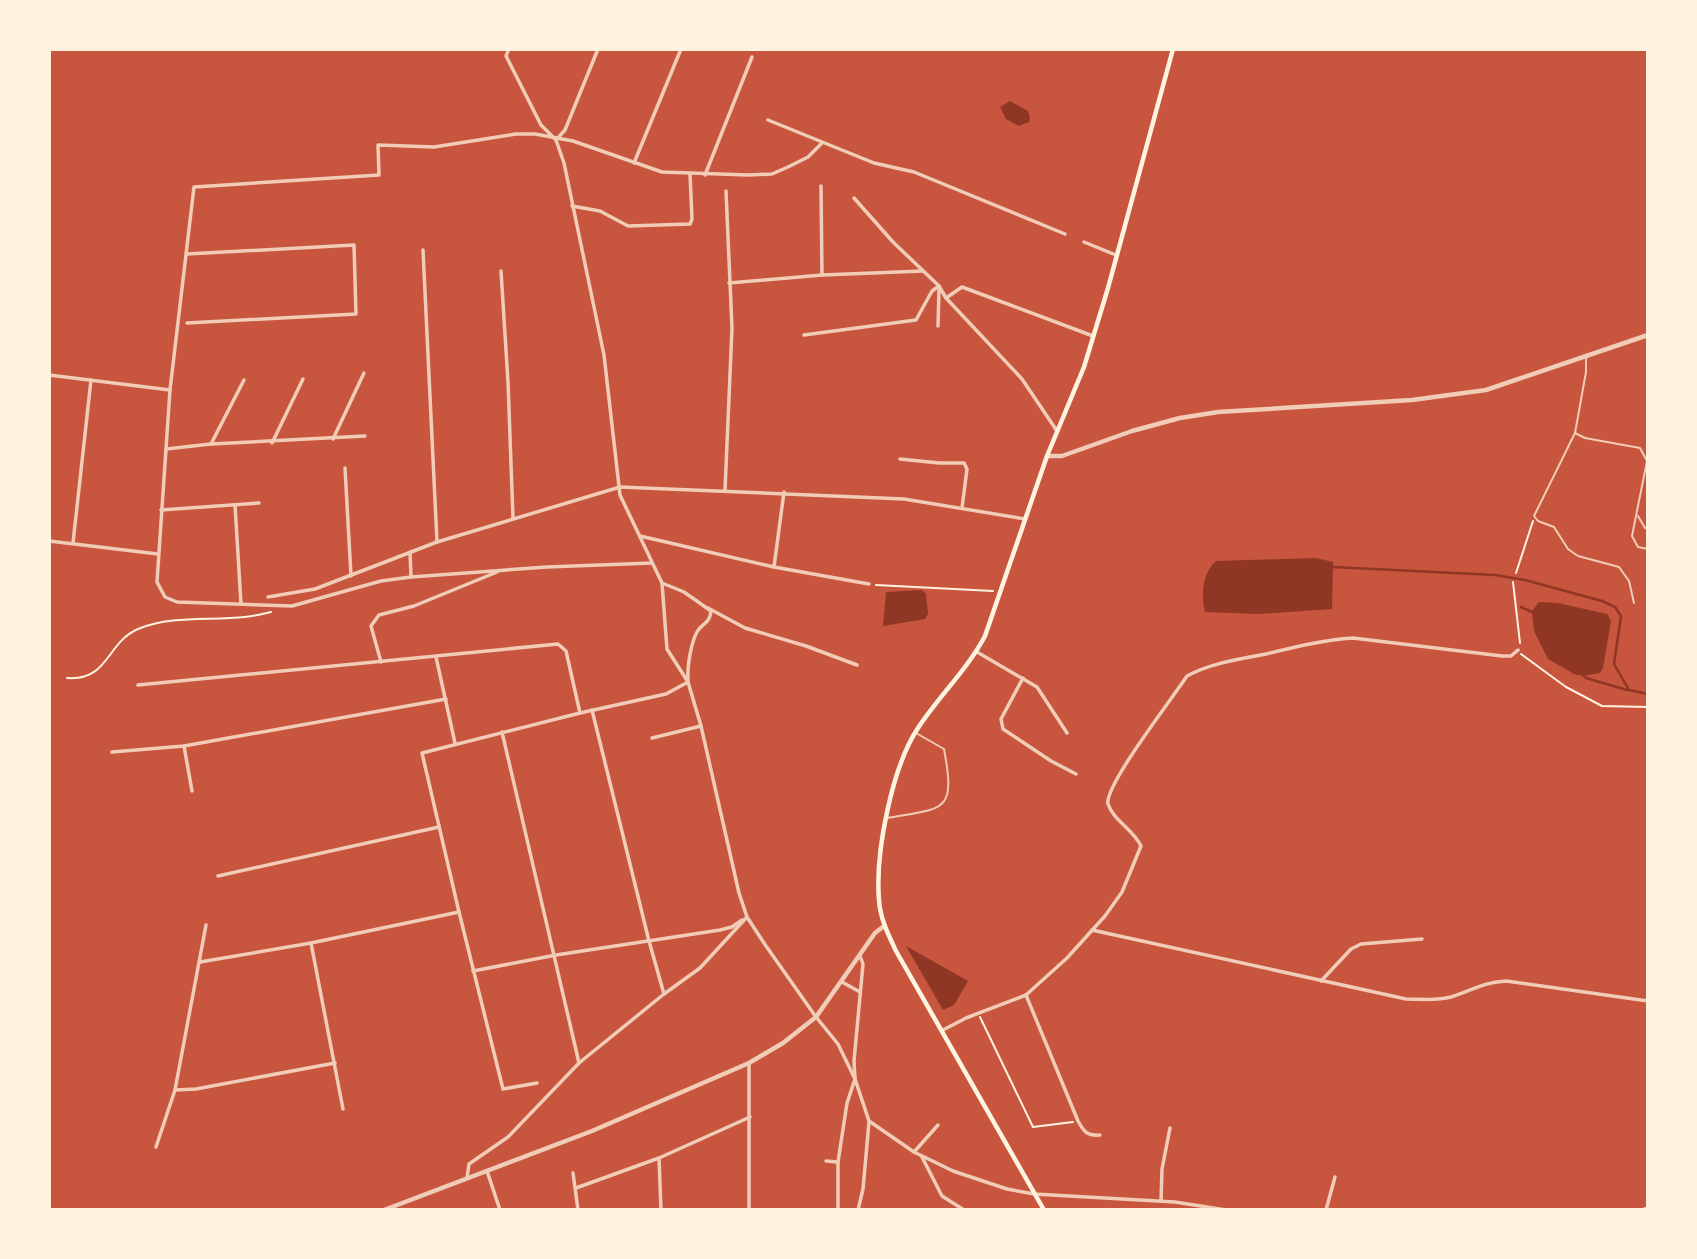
<svg xmlns="http://www.w3.org/2000/svg" width="1697" height="1259" viewBox="0 0 1697 1259" font-family="'Exo 2',sans-serif">
<style>
.water{fill:#8f3625}
.lines{fill:none;stroke-linecap:round;stroke-linejoin:round}
.stream{stroke:#8f3625;stroke-width:2.5}
.path{stroke:#fff3e0;stroke-width:2}
.service{stroke:#f1ccb7;stroke-width:2}
.minor{stroke:#f1ccb7;stroke-width:3.5}
.tertiary{stroke:#f1ccb7;stroke-width:4.5}
.secondary{stroke:#fff3e0;stroke-width:4.5}
</style>
<rect width="100%" height="100%" fill="#c8553d"/>
<!-- water -->
<g class="water">
<path d="M1010,101L1028,111L1030,117L1029,122L1019,126L1006,119L1000,107Z"/>
<path d="M1316,558L1333,562L1332,609L1258,614L1205,612C1201,595 1202,573 1216,561Z"/>
<path d="M922,590L926,594L928,614L925,619L883,626L886,592Z"/>
<path d="M1539,602L1558,603L1607,614L1611,621L1603,668L1600,673L1583,676L1574,674L1548,659L1534,631L1532,611Z"/>
<path d="M906,946L968,981L954,1005L943,1010Z"/>
</g>
<g class="lines">
<!-- stream -->
<g class="stream">
<path d="M1333,567L1495,575L1525,580L1602,601L1615,607L1621,616L1614,664L1629,690L1648,694"/>
<path d="M1521,607L1534,613"/>
<path d="M1584,676L1586,678L1627,690"/>
</g>
<!-- path -->
<g class="path">
<path d="M1516,573L1533,521"/>
<path d="M1513,582L1520,643"/>
<path d="M876,585L993,591"/>
<path d="M1521,654L1566,687L1602,706L1648,707"/>
<path d="M67,678C109,681 106,643 138,629C172,615 210,621 245,617C254,616 263,614 271,612"/>
<path d="M980,1017L1033,1127L1073,1122"/>
</g>
<!-- service -->
<g class="service">
<path d="M1586,358V372L1575,433L1585,438L1640,448L1647,461L1632,536L1638,547L1648,549"/>
<path d="M1575,433L1534,516L1538,521L1554,527L1568,549L1578,556L1619,567L1629,581L1634,603"/>
<path d="M1638,516L1645,528L1648,529"/>
<path d="M887,818C945,808 956,813 944,749L916,733"/>
</g>
<!-- minor -->
<g class="minor">
<path d="M509,49L506,56L541,125L556,140L564,163L604,355L620,495L662,583L667,649L688,682L701,726L739,893L747,917L766,946L816,1017L838,1044L855,1079L869,1121L914,1152L953,1171L1007,1189L1034,1194L1175,1202L1226,1210"/>
<path d="M768,120L874,163L914,172L1065,234"/>
<path d="M556,140L565,130L598,49"/>
<path d="M634,163L681,49"/>
<path d="M705,175L752,57"/>
<path d="M821,186L822,275"/>
<path d="M854,198L893,242L939,286L946,298L1022,379L1057,431"/>
<path d="M572,206L600,211L628,226L690,224L692,219L690,174"/>
<path d="M1084,242L1116,255"/>
<path d="M423,250L437,542"/>
<path d="M187,254L354,245L356,314L187,323"/>
<path d="M501,271L508,382L513,518"/>
<path d="M729,283L822,275L923,271"/>
<path d="M946,298L962,287L1093,336"/>
<path d="M938,326L939,289"/>
<path d="M804,335L916,320L932,291L939,286"/>
<path d="M49,375L170,390"/>
<path d="M365,436L211,444L166,449L157,582L165,597L177,602L292,606L381,581L411,577L547,567L652,563"/>
<path d="M333,439L364,373"/>
<path d="M272,443L303,379"/>
<path d="M211,444L244,380"/>
<path d="M166,449L170,390L194,187L379,175L378,145L434,147L516,134H535L573,141L662,172L748,175L772,174L788,167L808,157L822,143"/>
<path d="M900,459L939,463H964L967,469L962,508"/>
<path d="M345,468L351,576"/>
<path d="M725,490L732,328L726,191"/>
<path d="M235,505L241,604"/>
<path d="M161,510L259,503"/>
<path d="M640,536L774,567L869,584"/>
<path d="M49,541L158,554"/>
<path d="M73,543L91,380"/>
<path d="M410,552L411,577"/>
<path d="M774,567L784,492"/>
<path d="M662,583L684,592L711,611C710,622 705,622 699,629C691,639 687,668 688,680"/>
<path d="M268,597L315,589L437,542L620,487L904,499L1025,519"/>
<path d="M708,608L745,628L806,646L857,665"/>
<path d="M977,652L1037,687L1067,733"/>
<path d="M436,657L455,743"/>
<path d="M381,662L371,626L379,615L414,606L497,572"/>
<path d="M1023,678L1001,719L1003,729L1051,761L1076,774"/>
<path d="M138,685L558,644L566,651L580,713"/>
<path d="M592,710L649,941L664,994"/>
<path d="M502,732L579,1063"/>
<path d="M652,738L701,726"/>
<path d="M184,746L192,791"/>
<path d="M112,752L184,746L446,699"/>
<path d="M218,876L439,827"/>
<path d="M1092,930L1406,999C1420,999 1437,1001 1451,997C1474,990 1480,983 1506,981L1648,1001"/>
<path d="M311,943L343,1109"/>
<path d="M200,962L311,943L459,912"/>
<path d="M473,971L556,955L720,930L732,927L742,920"/>
<path d="M1321,981L1351,949L1361,944L1422,939"/>
<path d="M842,982L860,992"/>
<path d="M1026,995L1078,1121C1084,1132 1087,1136 1100,1135"/>
<path d="M943,1030L966,1018L1026,995L1067,958L1105,916L1122,892L1141,846C1134,830 1113,820 1108,804C1104,786 1174,696 1187,676C1211,663 1240,659 1266,654C1295,647 1323,640 1353,638L1502,656H1511L1518,650"/>
<path d="M749,1063V1210"/>
<path d="M537,1083L503,1089L459,912L422,753L580,713L666,694L688,682"/>
<path d="M175,1090L196,1089L335,1063"/>
<path d="M156,1147L175,1090L206,925"/>
<path d="M914,1152L938,1125"/>
<path d="M922,1157L942,1196L964,1210"/>
<path d="M659,1158L661,1210"/>
<path d="M826,1161L838,1162"/>
<path d="M487,1171L500,1210"/>
<path d="M573,1173L578,1210"/>
<path d="M467,1178L469,1164L508,1137L579,1063L664,994L700,968L747,917"/>
<path d="M576,1188L659,1158L750,1117"/>
<path d="M1161,1201L1162,1169L1170,1128"/>
<path d="M838,1210V1162L847,1103L855,1079L854,1061L863,964L860,956"/>
<path d="M858,1210L863,1189L869,1122"/>
<path d="M1326,1210L1335,1177"/>
<path d="M1642,1210L1648,1208"/>
</g>
<!-- tertiary -->
<g class="tertiary">
<path d="M1047,456H1062L1132,431L1180,418L1218,412L1412,400L1486,390L1648,335"/>
<path d="M384,1210L592,1131L749,1063L783,1043L816,1017L875,933L884,926"/>
</g>
<!-- secondary -->
<path class="secondary" d="M1044,1210L896,951C888,934 880,918 879,900C875,853 892,767 918,728C939,696 967,670 985,636L1047,456L1084,367L1108,288L1173,49"/>
</g>
<!-- border -->
<rect width="1697" height="1259" fill="none" stroke="#fff3e0" stroke-width="102"/>
</svg>
